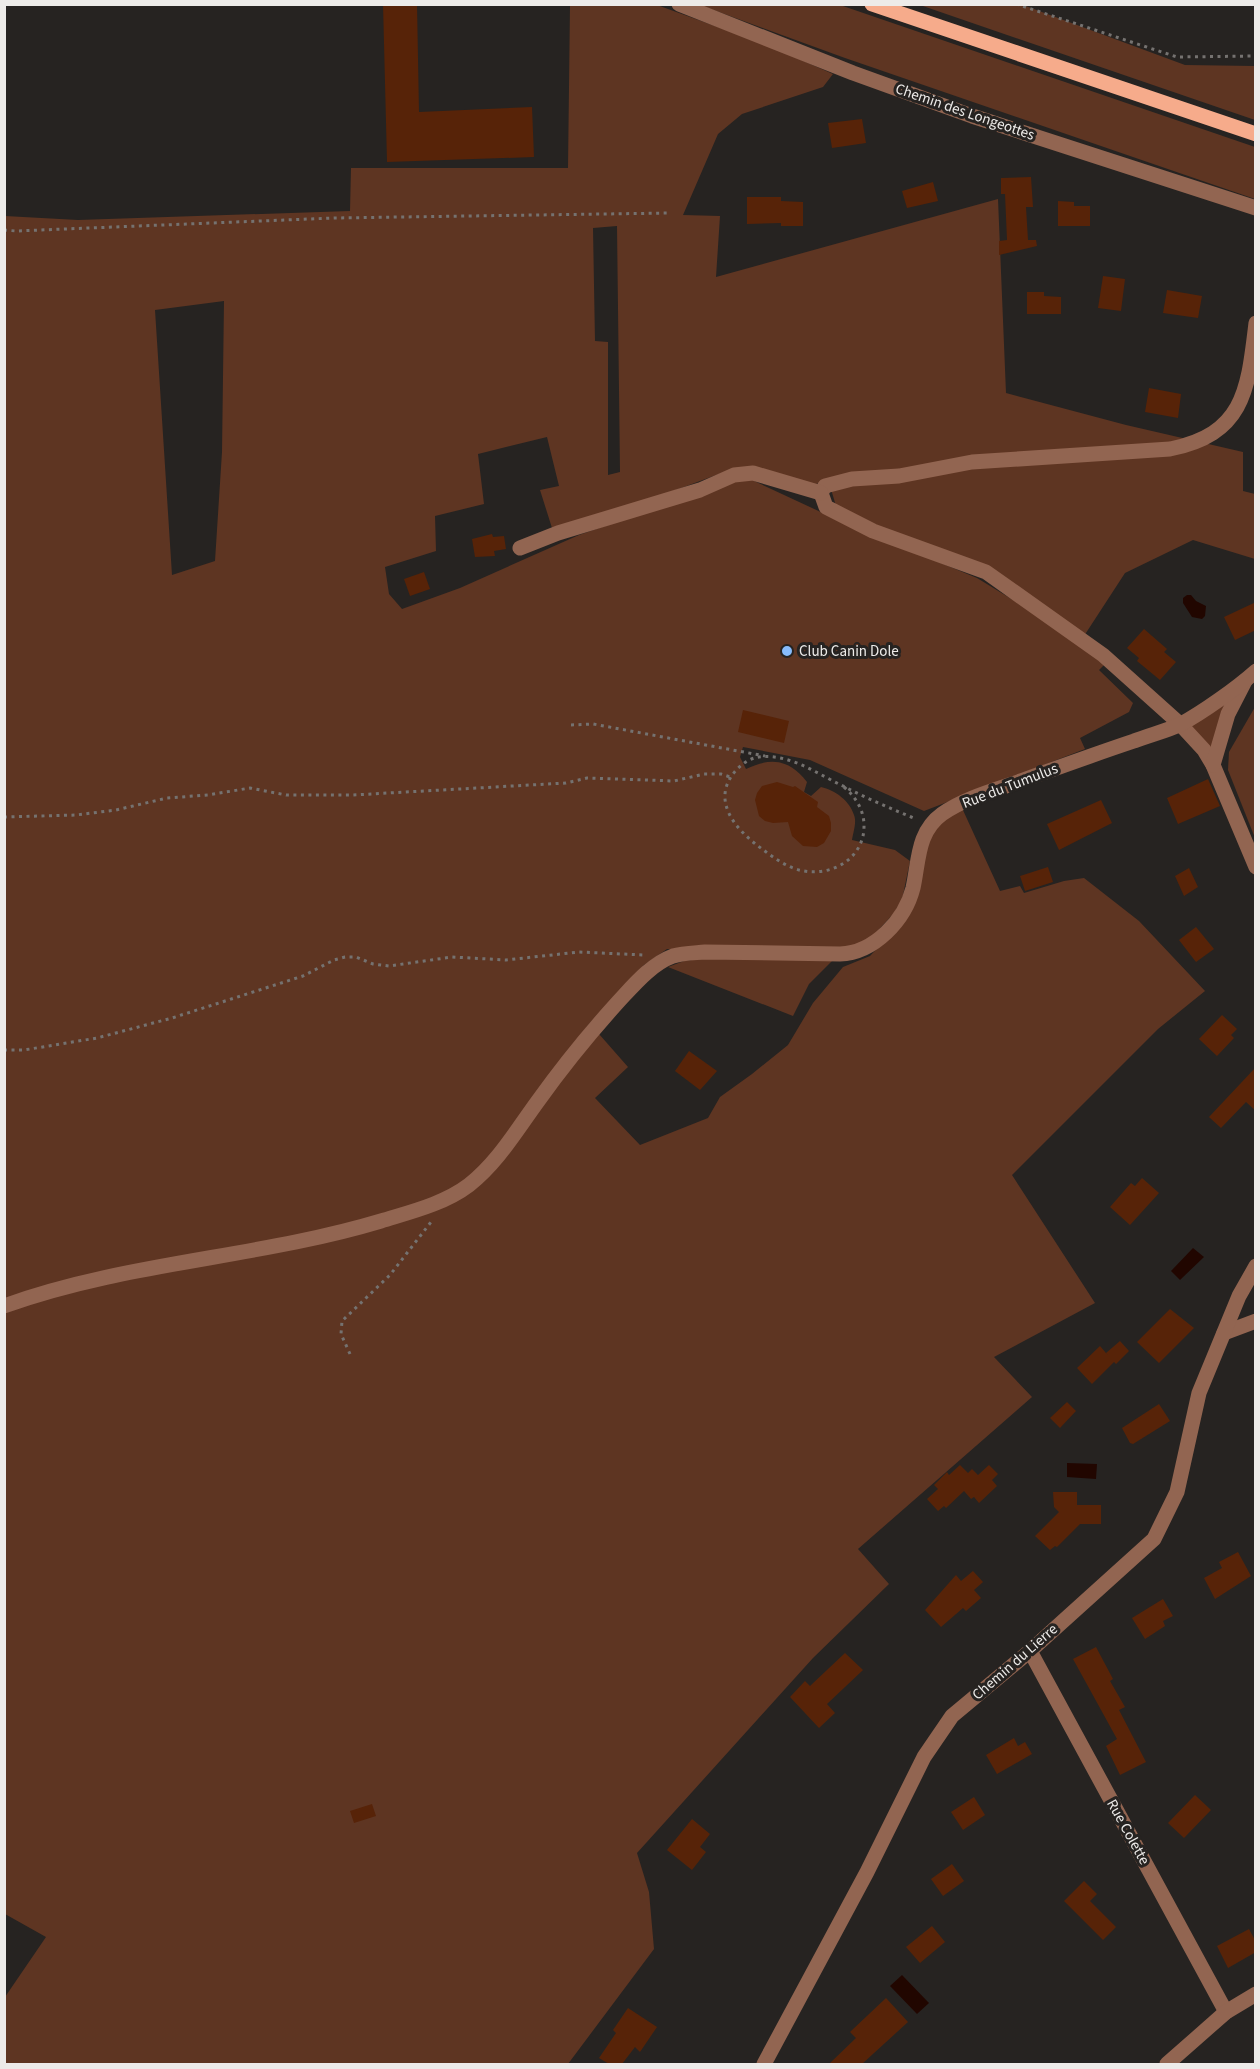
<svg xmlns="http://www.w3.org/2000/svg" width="1260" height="2069" viewBox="0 0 1260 2069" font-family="'Source Sans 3',sans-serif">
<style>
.green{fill:#5e3522;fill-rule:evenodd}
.water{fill:#210600}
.building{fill:#572308}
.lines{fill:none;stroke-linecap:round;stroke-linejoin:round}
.path{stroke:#757270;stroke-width:3;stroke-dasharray:3 4.5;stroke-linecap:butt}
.minor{stroke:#926551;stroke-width:15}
.major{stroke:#f6ab8b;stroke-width:15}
.poi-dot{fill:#87bbfb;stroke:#262321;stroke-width:2}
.labels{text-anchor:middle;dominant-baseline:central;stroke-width:6;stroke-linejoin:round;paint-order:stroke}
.street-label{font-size:15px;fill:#edebe9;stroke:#262321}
.poi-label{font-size:15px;fill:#edebe9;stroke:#262321;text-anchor:start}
</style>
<rect width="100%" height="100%" fill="#262321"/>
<!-- green -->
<g class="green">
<path d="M570,5H657L765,44L833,74L823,87L742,114L718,134L683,215L720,216L716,277L998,199L1006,393L1126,425L1243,452V491L1255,494V559L1193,540L1125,573L1084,636L1006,579L978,564L900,535L866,521L836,506L828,479L814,485L757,469L727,471L665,494L552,528L540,490L559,486L547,437L478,454L484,504L435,516L436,551L385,567L389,594L402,609L460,588L579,535L736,481L752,480L840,521L977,578L1069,634L1105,664L1099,670L1133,703L1129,712L1080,738L1085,749L924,811L810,760L743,747L740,757L746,769C771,757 789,759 807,782L804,792L811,796L821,787C835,790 850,801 854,815C857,822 853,833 852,840L895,850L910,861L902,900L894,913L873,936L850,948L824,951L667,949L644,965L589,1024L539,1090L546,1096L599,1034L628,1067L595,1098L640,1145L708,1118L720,1097L752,1074L788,1045L813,1003L843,967L870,956L905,919L913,904L922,854L932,832L943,820L962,808L1000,891L1020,886L1024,893L1064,881L1084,878L1139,921L1205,991L1158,1029L1012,1175L1095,1303L994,1357L1032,1397L858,1549L889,1584L813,1658L637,1853L649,1892L654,1949L568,2064H5V1997L46,1937L5,1914V216L78,220L350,211L351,168H568ZM617,226L620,472L608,475V342L595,341L593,228ZM224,301L222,452L215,561L172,575L155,310Z"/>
<path d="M700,5H840L1255,147V199L845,58Z"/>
<path d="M920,5H1023L1185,65L1255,66V120Z"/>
<path d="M1227,702L1212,750L1188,725Z"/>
<path d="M1255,707V838L1228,770L1229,752Z"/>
<path d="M719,957L832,961L809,984L793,1016L668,967L684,961Z"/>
</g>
<!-- water -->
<g class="water">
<path d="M1187,595H1191L1196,601L1206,606L1205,616L1202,619L1192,617L1183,603V598Z"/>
<path d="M1193,1248L1204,1257L1180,1280L1171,1271Z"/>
<path d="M1067,1463L1097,1464L1096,1479L1067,1477Z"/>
<path d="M902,1975L929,2003L917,2014L890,1986Z"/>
</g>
<!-- building -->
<g class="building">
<path d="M383,4H417L419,112L532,107L534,157L387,162Z"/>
<path d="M862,119L866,143L832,148L828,123Z"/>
<path d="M1031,177L1033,207H1026L1028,240H1036L1037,246L999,255V241L1007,240L1005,194H1001V178Z"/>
<path d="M933,182L938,201L907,208L902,191Z"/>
<path d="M747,197H781V201L803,202V226H781V223L747,224Z"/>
<path d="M1058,201L1074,202V206H1090V226H1058Z"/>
<path d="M1103,276L1125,279L1121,311L1098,308Z"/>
<path d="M1167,290L1202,296L1198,318L1163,313Z"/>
<path d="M1027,292H1044V296L1061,297V314H1027Z"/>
<path d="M1149,388L1181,394L1178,418L1145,412Z"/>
<path d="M492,534L493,537L504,536L506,549L494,551L495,556L475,557L472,539Z"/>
<path d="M424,572L430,589L410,596L404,579Z"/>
<path d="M1256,602V630L1235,640L1224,617Z"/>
<path d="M1144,629L1167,649L1164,652L1176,662L1160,680L1137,661L1139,658L1127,648Z"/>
<path d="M743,710L789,721L784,743L738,732Z"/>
<path d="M1208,779L1220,806L1178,824L1167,798Z"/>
<path d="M777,782L793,787L795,786L818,802L817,807L829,816L831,823V831L824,843L817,847L803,846L792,836L788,822L773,823L765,821L759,816L755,800L757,793L762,786Z"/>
<path d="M1101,800L1112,823L1059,850L1047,824Z"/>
<path d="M1048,867L1053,882L1025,891L1020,876Z"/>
<path d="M1189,868L1198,887L1184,896L1175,876Z"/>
<path d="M1196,927L1214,949L1196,962L1179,940Z"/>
<path d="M1222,1015L1237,1029L1231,1035L1234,1038L1217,1056L1199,1039Z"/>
<path d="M689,1051L717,1071L700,1090L675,1071Z"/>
<path d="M1256,1067V1111L1246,1102L1221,1128L1209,1117Z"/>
<path d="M1142,1178L1159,1193L1130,1225L1110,1207L1131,1183L1135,1186Z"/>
<path d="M1170,1309L1194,1328L1159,1363L1137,1342Z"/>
<path d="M1120,1341L1129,1351L1116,1364L1114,1362L1092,1384L1077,1368L1100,1346L1111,1359L1106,1353Z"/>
<path d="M1067,1402L1076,1411L1060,1428L1050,1418Z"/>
<path d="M1159,1404L1170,1421L1133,1444L1130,1443L1122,1428Z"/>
<path d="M960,1465L968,1473L972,1469L978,1475L989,1465L998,1474L992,1480L997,1486L979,1503L974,1497L971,1499L964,1491L946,1508L944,1506L938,1511L927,1499L938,1489L934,1485L947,1472L949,1475Z"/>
<path d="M1053,1492H1077V1505H1101V1524H1080L1057,1547L1055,1546L1050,1550L1035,1536L1059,1512L1054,1507Z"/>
<path d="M1238,1552L1251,1576L1215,1599L1204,1578L1222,1568L1219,1562Z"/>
<path d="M973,1571L983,1582L974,1590L981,1598L966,1611L963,1608L941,1627L925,1610L956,1575L961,1581Z"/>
<path d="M1163,1599L1173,1616L1163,1621L1165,1626L1145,1639L1132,1618Z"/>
<path d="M1096,1647L1113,1679L1110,1681L1125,1707L1119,1710L1146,1762L1120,1775L1106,1746L1117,1739L1073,1659Z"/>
<path d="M845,1653L863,1670L827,1704L835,1713L819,1728L790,1697L805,1681L810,1686Z"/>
<path d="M1014,1738L1018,1746L1025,1742L1032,1754L997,1774L986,1755Z"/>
<path d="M1195,1795L1211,1810L1184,1838L1168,1823Z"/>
<path d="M974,1797L985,1815L963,1830L951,1812Z"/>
<path d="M372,1804L376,1816L354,1823L350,1811Z"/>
<path d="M692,1819L710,1834L700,1847L706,1852L692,1870L667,1850Z"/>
<path d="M952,1864L964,1881L943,1896L931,1879Z"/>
<path d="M1084,1881L1097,1894L1090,1901L1116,1927L1103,1940L1064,1901Z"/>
<path d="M932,1926L945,1942L920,1963L906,1947Z"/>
<path d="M1249,1929L1256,1942V1952L1228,1968L1217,1946Z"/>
<path d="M886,1998L908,2022L862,2064H829L856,2038L850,2032Z"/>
<path d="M628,2008L657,2027L640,2052L635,2047L622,2064H609L599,2058L616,2033L613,2030Z"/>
</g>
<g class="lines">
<!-- path -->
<g class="path">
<path d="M1016,4L1177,57L1256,56"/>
<path d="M4,230L16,231L334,218L671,213"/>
<path d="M571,725L593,724L765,756"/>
<path d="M844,787C859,800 867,816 863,836C856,866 821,879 793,868C780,863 769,854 758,846C736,829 712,802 733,774C739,766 749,758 759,757C790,753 819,775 845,787C868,799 892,809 916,819"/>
<path d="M4,817L76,815L116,810L167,798L208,795L250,788L286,795H353L566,783L587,778L674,781L704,774H721L730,777"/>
<path d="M4,1050H24L97,1038L172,1018L303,976L334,960L345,957H356L373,964L389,966L452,957L506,960L579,952L644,955"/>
<path d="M350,1354L341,1334L342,1321L390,1275L431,1222"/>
</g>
<!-- minor -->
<g class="minor">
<path d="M679,4L853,73L972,116L1256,208"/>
<path d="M1256,323C1248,389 1245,434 1170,449L972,462L899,476L852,479L825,486L821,493L826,507L873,531L986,572L1103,655L1180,724L1204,750L1213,765L1256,867"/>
<path d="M520,548L558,533L700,490L734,475L753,473L821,493"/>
<path d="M1213,765L1228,714L1245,681"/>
<path d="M4,1306C126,1262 258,1258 381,1221C410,1212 444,1204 469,1185C498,1162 516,1131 538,1101C563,1066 589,1034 618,1002C633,986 651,964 673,956C683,953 694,953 705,952L840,954C874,953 905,920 913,888C919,861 917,832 942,814C966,797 999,789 1026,779C1062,766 1098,753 1134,741C1149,735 1167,731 1181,724C1203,712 1237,688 1256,671"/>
<path d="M1224,1333L1256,1321"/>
<path d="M1030,1651L1226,2012"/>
<path d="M764,2064L867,1872L924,1757L952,1716L1030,1651L1154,1539L1177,1492L1199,1393L1239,1296L1256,1266"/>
<path d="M1167,2064L1226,2012L1256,1994"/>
</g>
<!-- major -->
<path class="major" d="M872,4L1256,134"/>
</g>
<!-- markers -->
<circle class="poi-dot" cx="787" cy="651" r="6"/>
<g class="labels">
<!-- street labels -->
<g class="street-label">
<text transform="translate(965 112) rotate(19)">Chemin des Longeottes</text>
<text transform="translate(1010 786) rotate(-21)">Rue du Tumulus</text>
<text transform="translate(1015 1662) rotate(-41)">Chemin du Lierre</text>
<text transform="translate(1128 1832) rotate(61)">Rue Colette</text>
</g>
<!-- poi labels -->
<g class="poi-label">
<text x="799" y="651">Club Canin Dole</text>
</g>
</g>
<!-- border -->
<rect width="1260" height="2069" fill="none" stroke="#edebe9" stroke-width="12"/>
</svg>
